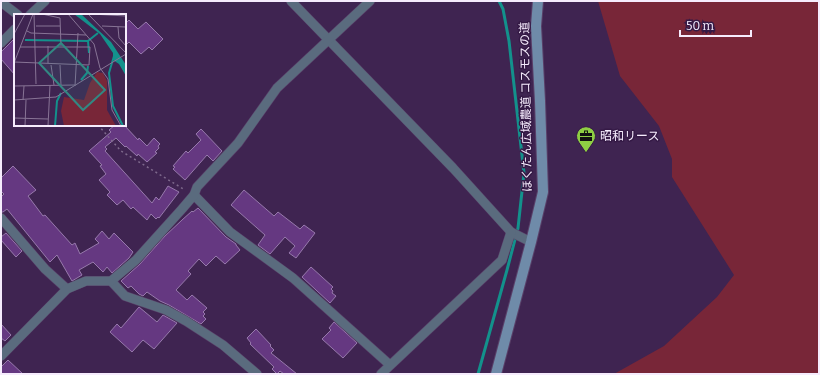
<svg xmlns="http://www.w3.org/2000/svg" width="820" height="375" viewBox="0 0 820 375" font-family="Bitter,'Noto Sans JP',serif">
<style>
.green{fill:#782638}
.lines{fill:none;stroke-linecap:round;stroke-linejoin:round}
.stream{stroke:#13918c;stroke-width:3}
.building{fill:#653881;stroke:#9779ac}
.street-casing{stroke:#594069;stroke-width:10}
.secondary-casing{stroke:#594069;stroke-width:12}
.path{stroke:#7e698c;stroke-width:1.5;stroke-dasharray:2 3;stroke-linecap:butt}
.street{stroke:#5a6b7e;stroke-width:9}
.secondary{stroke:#6f8ba9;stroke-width:10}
.labels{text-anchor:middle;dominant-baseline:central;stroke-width:3;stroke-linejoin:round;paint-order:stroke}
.street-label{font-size:12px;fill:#f6ecfd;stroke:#351a46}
.poi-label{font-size:12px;fill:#f6ecfd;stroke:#351a46;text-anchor:start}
.inset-river{fill:none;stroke:#13918c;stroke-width:2}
.inset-road{fill:none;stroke:#887496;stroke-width:1}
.view{fill:#328883;fill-opacity:0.15;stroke:#328883;stroke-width:2}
.inset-edge{fill:none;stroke:#f6ecfd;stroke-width:2}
</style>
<rect width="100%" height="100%" fill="#3f2451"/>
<!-- green -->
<path class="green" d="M598,1H819V374H614L664,346L717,297L734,275L672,177V159L659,126L620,76Z"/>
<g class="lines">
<!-- stream -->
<path class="stream" d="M478,374L507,270L518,228L524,173L509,41L503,9L499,1"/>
</g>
<!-- building -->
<g class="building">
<path d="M129,20L138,29L146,22L163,39L152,50L149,47L141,54L129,42L125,46V24Z"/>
<path d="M15,38V75L1,59V52Z"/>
<path d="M115,125H124L138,140L139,138L147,146L154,138L160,144L158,146L159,148L155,152L157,153L147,162L138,154L137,156L126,146L125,147L116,138L105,147L107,149L105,151L152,203L156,197L159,200L168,186L179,192L159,218L158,217L156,219L151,214L147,220L133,207L131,209L123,200L117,205L107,195L110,192L99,180L106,174L100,166L102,165L89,151L111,132L109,130Z"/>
<path d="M201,129L222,151L213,161L207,155L185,180L173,169L175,167L173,166L186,151L188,153L201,140L196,134Z"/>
<path d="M13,166L36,190L28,196L43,216L45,215L72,245L75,243L80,254L99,243L95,239L102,231L109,239L114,233L133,252L129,258L112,273L107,267L103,272L93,262L79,270L82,275L72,281L57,255L50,262L7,209L3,212H1V197L4,194L1,191V178Z"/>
<path d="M244,190L274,216L278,212L300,229L304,225L315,233L296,258L289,253L295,246L285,237L270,254L258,245L265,235L231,205Z"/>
<path d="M198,208L226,237L236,244V245L240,250L225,264L216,256L206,266L199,259L188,271L191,274L176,290L187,300L192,295L207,308L203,312L205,314L203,316L206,319L201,324L169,305L160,301L147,292L143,296L139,294L131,286L128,288L121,281L140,264L165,236L182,220L192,211L193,212Z"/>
<path d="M6,233L22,251L16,257L1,240V237Z"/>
<path d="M311,267L333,287L331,289L333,291L332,293L336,296L330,303L302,277Z"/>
<path d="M139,307L157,322L163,315L177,323L154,349L143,340L132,352L110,332L117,324L121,328Z"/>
<path d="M334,322L357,343L343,358L322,339L331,330L329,328Z"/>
<path d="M1,324L11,335L5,341L1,338Z"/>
<path d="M256,329L271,345L270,346L274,350L271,353L297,374H284L280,371L277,374L272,369L274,367L250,344L251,343L247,338Z"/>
<path d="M8,360L23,374H1V367Z"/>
</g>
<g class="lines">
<defs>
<g id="street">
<path d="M291,1L453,168L511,232L531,242"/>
<path d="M1,2L18,15"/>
<path d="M30,15L45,1"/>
<path d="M1,43L15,29"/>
<path d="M194,195L230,232L293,278L390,365"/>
<path d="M1,218L45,269L67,289"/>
<path d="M111,281L125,296L166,310L186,321L223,345L257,374"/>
<path d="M1,356L67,289L86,281H111L136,260L182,209L194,195L197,187L238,143L277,88L370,1"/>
<path d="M381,374L502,260L511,232"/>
</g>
<path id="secondary" d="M496,374L531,242L543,192L540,101L536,26L538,1"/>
</defs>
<!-- street casing -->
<use href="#street" class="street-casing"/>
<!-- secondary casing -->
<use href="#secondary" class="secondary-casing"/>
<!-- path -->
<path class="path" d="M98,125L121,151L185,190"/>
<!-- street -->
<use href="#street" class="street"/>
<!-- secondary -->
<use href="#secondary" class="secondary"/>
</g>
<!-- icons -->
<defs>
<symbol id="office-pin" viewBox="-11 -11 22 30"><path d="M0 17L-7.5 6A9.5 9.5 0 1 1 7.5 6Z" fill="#8ece43" stroke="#351a46"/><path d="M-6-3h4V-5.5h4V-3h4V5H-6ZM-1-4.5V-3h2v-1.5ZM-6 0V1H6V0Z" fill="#111"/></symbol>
</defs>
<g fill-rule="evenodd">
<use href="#office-pin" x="575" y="125" width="22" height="30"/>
</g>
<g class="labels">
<!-- street labels -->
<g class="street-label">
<text transform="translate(526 107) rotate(-91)">ほくたん広域農道 コスモスの道</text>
</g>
<!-- poi labels -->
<g class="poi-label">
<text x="600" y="136">昭和リース</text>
</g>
</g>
<!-- overview -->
<g transform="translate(14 14)">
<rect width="112" height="112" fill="#3f2451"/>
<path d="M83,58L89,59L93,67V96L102,112H50L47,97L50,83L70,86L76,69Z" fill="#782638"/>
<path d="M60,0H67L97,28L112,51V62L105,50L99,46V39L86,20Z" fill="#13918c"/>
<path class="inset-river" d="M11,26L74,27M75,39L74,27L84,19M100,42L95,59L99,92L109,112M67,66L73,59L74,52M41,112L43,87L47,79"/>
<path class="inset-road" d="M20,0L22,70M28,0L46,4L47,32M54,0L80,30L86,54M74,0L112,39M77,0L112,2M22,12H46M88,12L112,13M104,13L105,24L112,32M13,17L17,19L72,21M0,20L11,0M0,48L75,51L76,33H6M0,49L19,0M34,49V32M37,51L40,71M46,51L47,71M86,54L94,65L98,96L107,112M0,72L61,71M61,72L64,19M0,86L42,83L112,40M9,86L10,72M0,104L34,105M11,112L12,86M34,112L36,71"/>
<path class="view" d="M47,29L91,76L69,96L25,49Z"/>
<rect width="112" height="112" class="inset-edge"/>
</g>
<!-- border -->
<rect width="820" height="375" fill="none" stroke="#f6ecfd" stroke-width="4"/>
<!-- scale -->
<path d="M680 30v6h71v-6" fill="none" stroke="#f6ecfd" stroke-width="2"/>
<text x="686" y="30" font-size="12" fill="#f6ecfd" stroke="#351a46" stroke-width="3" paint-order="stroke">50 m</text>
</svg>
